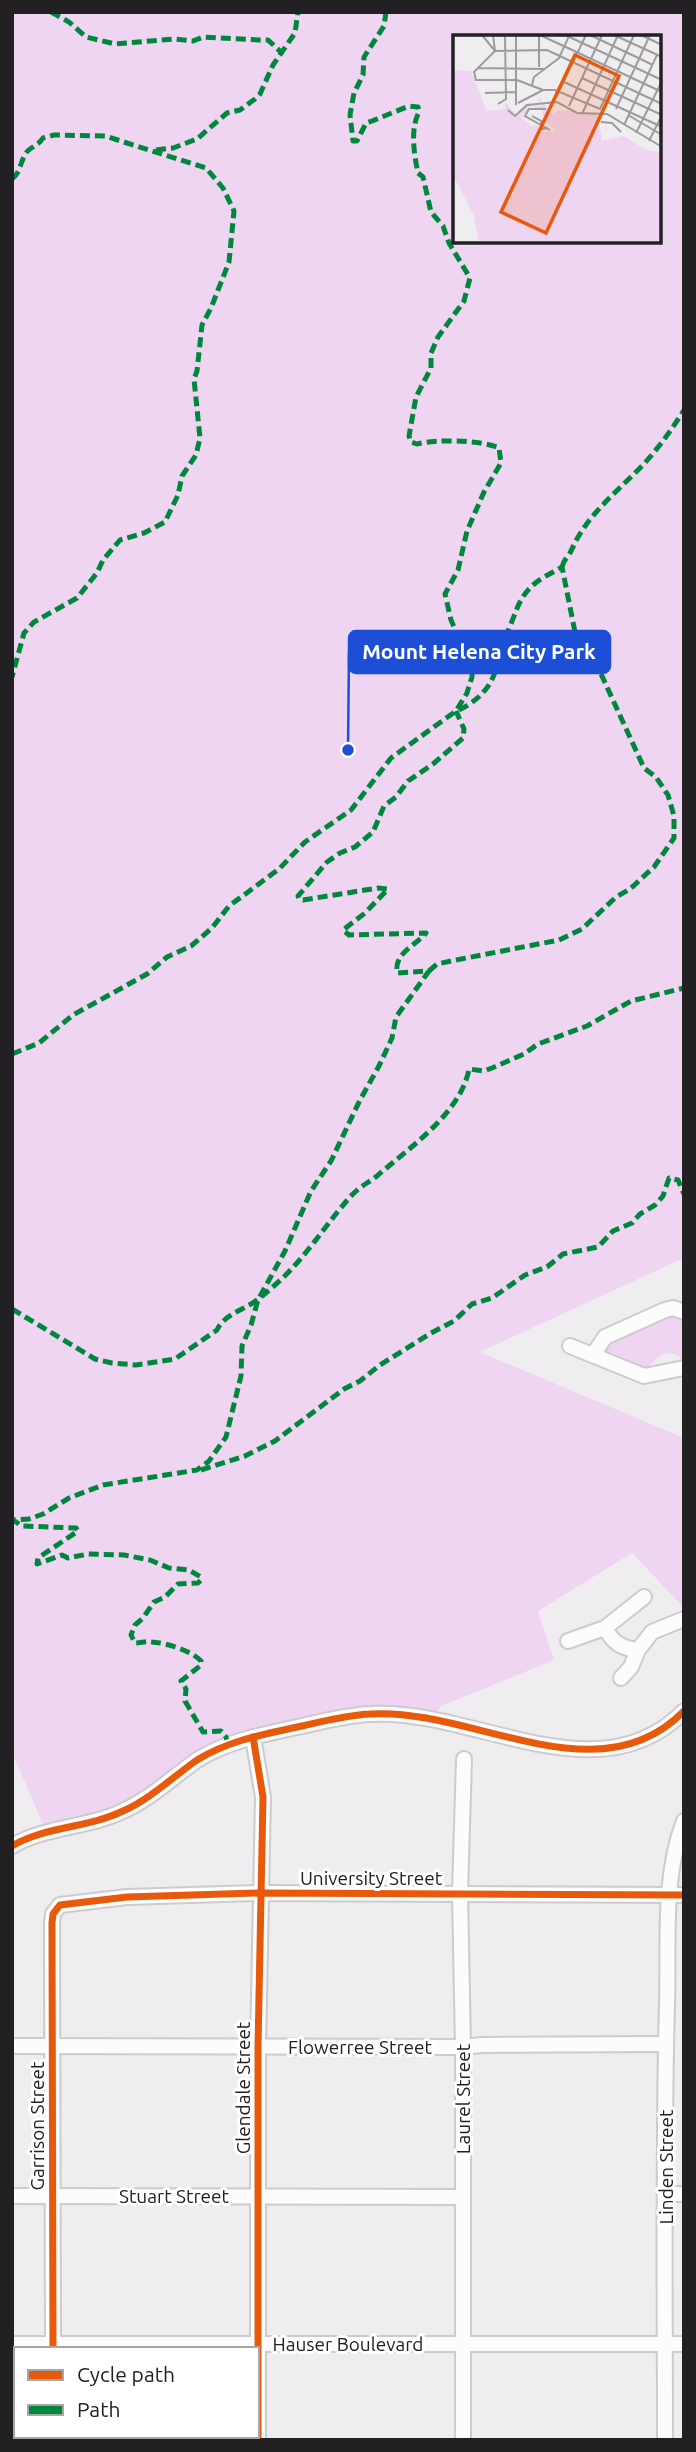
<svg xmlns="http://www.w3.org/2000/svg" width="696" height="2452" viewBox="0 0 696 2452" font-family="Ubuntu,sans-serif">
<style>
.green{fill:#efd5f1;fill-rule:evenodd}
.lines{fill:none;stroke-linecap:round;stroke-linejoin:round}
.minor-casing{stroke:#cdcbce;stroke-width:18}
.minor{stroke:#fdfcfd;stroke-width:14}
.quiet{stroke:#00873e;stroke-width:5;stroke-dasharray:10 5;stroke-linecap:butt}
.cycleway-casing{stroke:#fff;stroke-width:11}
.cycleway{stroke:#e8590c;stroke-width:7}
.labels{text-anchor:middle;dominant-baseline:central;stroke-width:6;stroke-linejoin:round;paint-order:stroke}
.street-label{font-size:19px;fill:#222022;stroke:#fff}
.inset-road{fill:none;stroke:#9e9b9e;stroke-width:2}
.view{fill:#e8590c;fill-opacity:0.15;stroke:#e8590c;stroke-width:3.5}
.inset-edge{fill:none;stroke:#222022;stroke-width:3.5}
.leader{fill:none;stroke:#1d4ed8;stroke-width:2.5}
.callout-dot{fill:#1d4ed8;stroke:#fff;stroke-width:2.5}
.callout{fill:#1d4ed8;stroke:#1d4ed8;stroke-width:2.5}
.callout-label{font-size:21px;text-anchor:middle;font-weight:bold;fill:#fff}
</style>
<rect width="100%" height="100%" fill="#f0edf1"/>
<!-- green -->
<g class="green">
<path d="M12,12H684V1258L480,1352L684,1438V1608L632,1553L538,1611L554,1660L441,1706L435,1716L402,1710L243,1735L124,1807L45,1829L12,1752ZM454,37H659V242H454Z"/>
<path d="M669,1315L684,1317V1360C663,1345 658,1358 645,1371L606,1355L605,1345L608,1342Z"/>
</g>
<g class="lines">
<defs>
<g id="minor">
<path d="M570,1346L644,1376L684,1368"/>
<path d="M593,1355L605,1337L665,1310L673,1308L684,1312"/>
<path d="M605,1628C613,1643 621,1648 638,1650L652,1632L684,1619"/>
<path d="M568,1641L605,1628L644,1597"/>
<path d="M621,1678L631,1667L638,1650"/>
<path d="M253,1737L263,1797L258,2047V2440"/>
<path d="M12,1846C46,1826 88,1828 123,1811C150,1799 173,1777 197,1760C229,1740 266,1734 302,1726C324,1721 348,1715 370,1714C472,1707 598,1799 684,1711"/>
<path d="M12,2046L463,2047L482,2045L666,2044"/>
<path d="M666,2194H684"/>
<path d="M12,2196L462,2197"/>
<path d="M12,2344H684"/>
<path d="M53,2349L52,1923L53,1914L60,1905L127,1897L260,1893L684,1895"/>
<path d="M52,2440V2436"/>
<path d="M463,2440V2047L460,1893L464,1759"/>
<path d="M665,2440C665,2295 663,2149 667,2004C669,1944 662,1878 684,1821"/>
</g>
</defs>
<!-- minor casing -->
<use href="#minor" class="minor-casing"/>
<!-- minor -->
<use href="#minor" class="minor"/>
<!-- quiet -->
<g class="quiet">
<path d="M51,12L69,22L86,37L115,44L174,39L193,41L203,37L259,40H268L282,53"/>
<path d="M156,150L173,148L197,139L227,113L240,110L255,99L260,94L273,65L295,33L298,12"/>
<path d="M12,179C21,172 20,162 26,153C30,147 38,146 43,138L54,135L105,136L206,168L223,188L234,211L229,262L211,308L202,325L197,371L194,379L200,438L196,455L182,476L178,495L165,522L144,533L120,540L103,560L97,573L77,598L34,622L24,633L12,677"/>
<path d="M562,567C564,559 569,556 572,549C586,517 613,495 638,470C655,453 671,431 684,410"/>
<path d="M459,710C489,695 497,676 501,645C502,638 508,633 510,626C516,612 519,599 530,588C538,579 552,573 562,567"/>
<path d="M429,971L437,964L456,960L559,940L582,929L616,897L630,889L654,867L674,838V816L668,795L656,777L644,768L591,652L575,632L562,567"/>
<path d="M12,1054L39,1043L73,1015L147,974L167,957L191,946L212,928L229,906L279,869L305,842L351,810L391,758L456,711L467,693L472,677V668L451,620L445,594L458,570L467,531L484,492L501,463L499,448C481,440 437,439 417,444L411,442L409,436L416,397L431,368V353L438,337L464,301L470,278L449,243L443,226L431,212L423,177L418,173C414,154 410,129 419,112L418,107L409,106L372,121L366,123L357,141H353L350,115L354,93L363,75L364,57L384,26L386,12"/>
<path d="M12,1309L95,1359L112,1363L136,1365L175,1359L217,1330C224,1315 241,1311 254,1302C262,1297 268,1291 275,1285C305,1259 325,1225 351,1196C359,1187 368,1183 377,1176C409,1148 461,1113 469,1069L484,1071L492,1068L524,1054L538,1044L587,1026L631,1001L684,988"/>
<path d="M201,1470L245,1456L275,1441L344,1389L360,1381L380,1365L431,1333L454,1321L472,1304L492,1298L525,1275L547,1267L563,1254L598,1247L613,1231L632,1223L640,1214L655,1205L663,1196L669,1178L678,1180L684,1194"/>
<path d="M228,1745L226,1737L221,1731L203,1732L185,1701L186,1689L181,1681L200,1666L201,1661C192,1651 167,1643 152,1642C146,1641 141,1643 135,1643L131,1635L135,1625L143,1618L154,1602L165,1597L178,1584L198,1583L201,1580V1577L189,1570L169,1568L150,1560L124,1555L88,1554L68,1558L62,1555L37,1564L38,1558L78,1531L76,1528L22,1526L13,1520L29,1519L43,1514L69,1498L103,1485L197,1470L209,1461L226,1437L241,1376L242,1346L251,1325L258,1300L285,1251L311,1191L331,1161L360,1100L379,1066L392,1038L396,1017L429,971L397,973C394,953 415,946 426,933L349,935L343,930L365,913L388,889L378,888L303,900L299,899L298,896L327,862L340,853L355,847L373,832L384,806L396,797L408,781L433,764L463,738L464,729L456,711"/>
</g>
<defs>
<g id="cycleway">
<path d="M253,1737L263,1797L258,2047V2440"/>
<path d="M12,1846C46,1826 88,1828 123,1811C150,1799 173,1777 197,1760C229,1740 266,1734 302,1726C324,1721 348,1715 370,1714C472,1707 598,1799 684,1711"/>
<path d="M53,2349L52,1923L53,1914L60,1905L127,1897L260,1893L684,1895"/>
</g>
</defs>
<!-- cycleway casing -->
<use href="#cycleway" class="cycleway-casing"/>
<!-- cycleway -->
<use href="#cycleway" class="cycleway"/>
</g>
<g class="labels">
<!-- street labels -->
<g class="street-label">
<text x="371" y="1878">University Street</text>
<text x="360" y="2047">Flowerree Street</text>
<text transform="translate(243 2088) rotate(-90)">Glendale Street</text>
<text transform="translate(463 2099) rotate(-90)">Laurel Street</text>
<text transform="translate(37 2126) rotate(-90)">Garrison Street</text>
<text transform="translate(666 2167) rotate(-90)">Linden Street</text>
<text x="174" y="2196">Stuart Street</text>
<text x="348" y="2344">Hauser Boulevard</text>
</g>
</g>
<!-- overview -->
<g transform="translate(453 35)">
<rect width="208" height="208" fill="#f0edf1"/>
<path d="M0,35L18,36L34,76L52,74V66L63,81L73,71H88L83,59L99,79L107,75L145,79L149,106L171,101L193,115L208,117V208H26L21,181L0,140ZM77,71L89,74L90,83L102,96L86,97L85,89L79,92L69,83Z" fill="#efd5f1" fill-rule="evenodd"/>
<path class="inset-road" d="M29,0L42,16L94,15L209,69M40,0L42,16L21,37L23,45H64L90,55M86,0V32M87,0L209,57M112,0L209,45M137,0L200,30M161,0L209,22M188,0L209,10M25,33L91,34M129,43L209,80L196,106M111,47L209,92M79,50L81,42L106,23L116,1M32,58L63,57M103,62L133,0M65,68L90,55H102L147,74L181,0M45,69L53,64L52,0M63,70V0M116,71L149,0M93,74H76L72,81L97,95M163,74L197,0M55,75L62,81L74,70L104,67L124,78L154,79L209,112M129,79L165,0M175,80L209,100M79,81L88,86L89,94L95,93M148,87L159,88L168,97M171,90L204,20M183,98L209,46"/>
<path class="view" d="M122,20L166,41L93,198L48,177Z"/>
<rect width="208" height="208" class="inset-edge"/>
</g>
<!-- callouts -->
<path class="leader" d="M348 750L349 652"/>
<circle class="callout-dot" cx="348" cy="750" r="7"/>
<rect class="callout" x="349" y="631" width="261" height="42" rx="7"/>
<g class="callout-label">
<text x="479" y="659">Mount Helena City Park</text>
</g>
<!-- border -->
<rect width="696" height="2452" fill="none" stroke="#222022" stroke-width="28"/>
<!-- legend -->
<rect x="14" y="2347" width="245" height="91" fill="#ffffff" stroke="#a7a6a7" stroke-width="2"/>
<rect x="28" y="2370" width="35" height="10" fill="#e8590c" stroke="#a7a6a7" stroke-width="2"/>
<text x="77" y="2382" font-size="21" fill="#222022">Cycle path</text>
<rect x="28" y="2405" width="35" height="10" fill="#00873e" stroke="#a7a6a7" stroke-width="2"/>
<text x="77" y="2417" font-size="21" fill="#222022">Path</text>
</svg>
